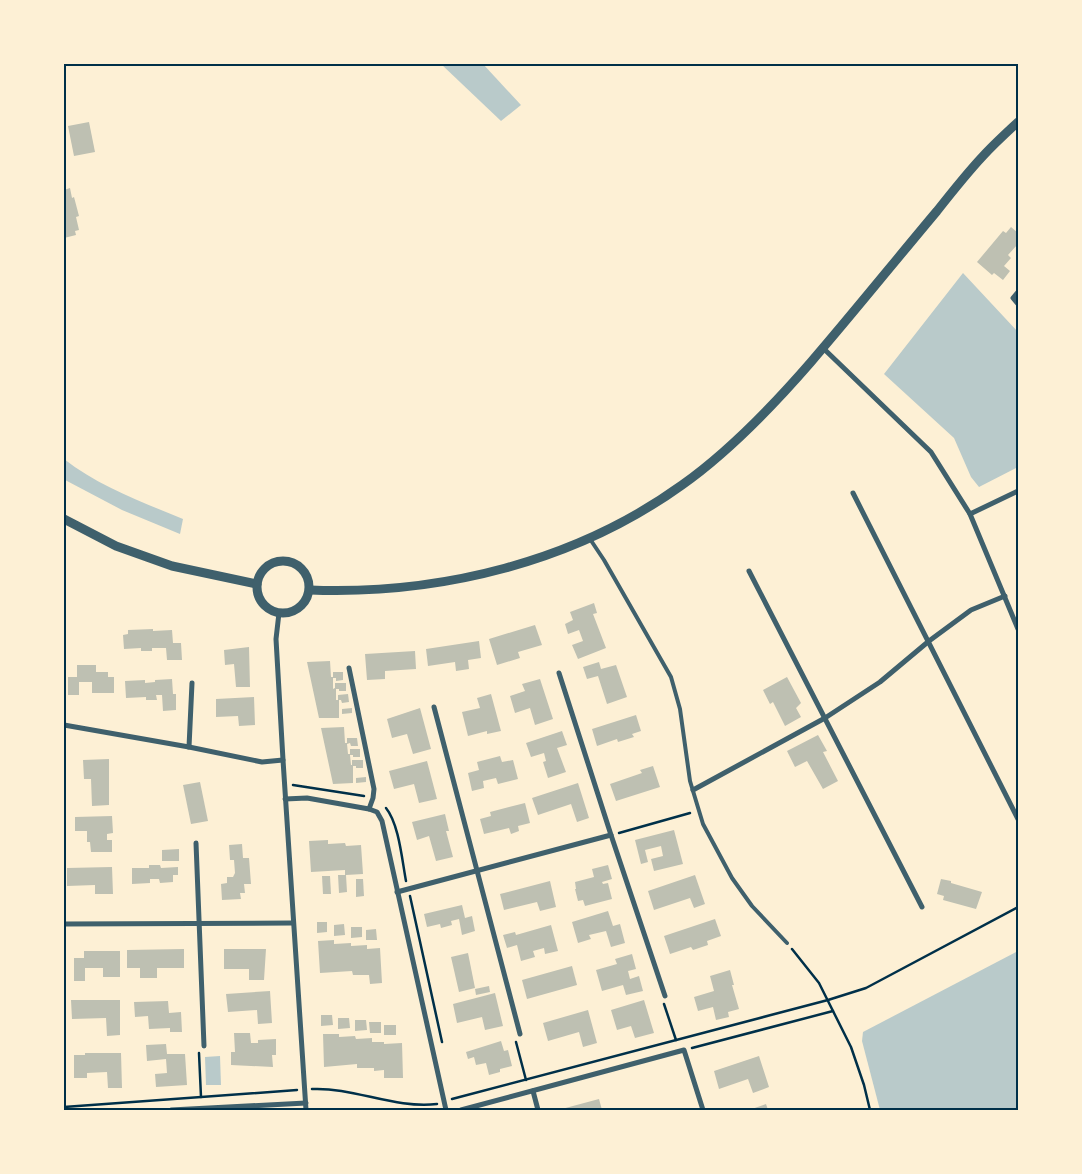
<svg xmlns="http://www.w3.org/2000/svg" width="1082" height="1174" viewBox="0 0 1082 1174" font-family="Lato,sans-serif">
<style>
.green{fill:#b9caca}
.building{fill:#bec0b2}
.lines{fill:none;stroke-linecap:round;stroke-linejoin:round}
.path{stroke:#003049;stroke-width:2.5}
.service{stroke:#3f606c;stroke-width:4}
.minor{stroke:#3f606c;stroke-width:5}
.tertiary{stroke:#3f606c;stroke-width:9}
.neatline{fill:none;stroke:#003049;stroke-width:2}
</style>
<rect width="100%" height="100%" fill="#fdf0d5"/>
<!-- green -->
<g class="green">
<path d="M441,64H483L521,105L501,121Z"/>
<path d="M963,273L1018,332V467L979,487L971,477L954,438L884,374Z"/>
<path d="M64,459C98,486 142,502 183,519L180,534L122,510L67,481L64,479Z"/>
<path d="M1018,951V1110H880L862,1041L863,1032Z"/>
<path d="M220,1056L221,1085H206L205,1057Z"/>
</g>
<!-- building -->
<g class="building">
<path d="M89,122L95,152L74,156L68,126Z"/>
<path d="M70,188L72,198L74,197L79,216L76,217L79,230L75,231L76,235L64,238V190Z"/>
<path d="M1011,227L1018,233V247L1017,245L1008,255L1011,258L1004,266L1010,271L1003,280L994,273L992,275L977,262L1003,231L1006,233Z"/>
<path d="M594,603L597,613L593,614L606,648L578,659L572,645L583,641L579,630L568,634L565,624L573,620L570,612Z"/>
<path d="M535,625L542,645L518,652L520,658L497,665L489,639Z"/>
<path d="M153,629V631L172,630L173,643H181L182,660H167L166,648H152V651H141V648L124,649L123,635L128,634V630Z"/>
<path d="M479,641L481,658L468,660L469,669L456,671L455,662L428,666L426,649Z"/>
<path d="M249,647L250,687H236L234,664L225,665L224,650Z"/>
<path d="M415,651L416,669L385,671V679L367,680L365,654Z"/>
<path d="M330,661L331,677H333V672H343V680L336,681V678H333V689L335,688V683H346V691H339V689H336V700H339V718H319L307,662Z"/>
<path d="M599,662L601,669L616,665L627,697L607,704L598,676L587,679L583,667Z"/>
<path d="M77,665H96V672H108V677H114V693H92V682H79V695H68V677H77Z"/>
<path d="M787,677L801,703L796,708L801,717L785,726L773,702L770,704L763,690Z"/>
<path d="M172,679L173,694H176V710L163,711L162,695H156L157,700H146V697L126,698L125,681L145,680V683L155,682V680Z"/>
<path d="M540,679L553,719L535,725L530,708L515,713L510,696L525,691L522,684Z"/>
<path d="M348,694L349,702L342,703L341,700H338V695Z"/>
<path d="M491,694L501,731L487,734V731L468,736L462,712L480,708L477,698Z"/>
<path d="M254,697L255,725L239,726L238,716L216,717V699Z"/>
<path d="M352,708V713L342,714V709Z"/>
<path d="M420,708L431,749L413,754L407,734L392,738L387,719Z"/>
<path d="M636,715L641,731L632,734L634,737L618,742L617,739L597,746L592,729Z"/>
<path d="M344,727L345,743H347V738H357L358,746H351L350,743L347,744L348,754H350V749H360V757H353V755H350L351,765H352V760H363V768H356V766H353V783L333,784L321,728Z"/>
<path d="M562,731L567,745L557,748L566,772L548,778L543,762L546,761L544,753L531,757L526,743Z"/>
<path d="M818,735L827,751L823,752L838,781L823,789L807,761L795,767L787,751Z"/>
<path d="M500,756L502,762L513,760L518,779L498,784L496,778L483,781L484,788L472,791L468,773L479,770L477,762Z"/>
<path d="M109,759V805L92,806L91,779H84L83,760Z"/>
<path d="M427,761L437,799L419,803L414,784L394,789L389,771Z"/>
<path d="M653,766L660,787L616,801L610,784L642,773L640,770Z"/>
<path d="M366,777V782L356,783V778Z"/>
<path d="M200,782L208,821L191,824L183,785Z"/>
<path d="M578,783L589,818L577,822L571,804L538,815L532,798Z"/>
<path d="M525,803L530,823L518,826L519,831L511,834L509,828L484,834L480,819L491,816L490,812Z"/>
<path d="M445,814L449,831H446L453,857L436,861L429,836L417,840L412,822Z"/>
<path d="M112,816L113,833L107,834V840H112V852H91L90,842H87V831H75V817Z"/>
<path d="M674,830L683,864L654,871L651,859L663,856L661,846L645,850L648,862L641,864L635,840Z"/>
<path d="M328,840V844L345,843L346,846L361,845L363,874L346,875L347,892L339,893L338,875H345V870L311,872L309,841Z"/>
<path d="M242,844L243,858H249L251,884H244L245,893H240L241,899L222,900L221,884L227,883V877H233L235,873L234,860H230L229,845Z"/>
<path d="M179,849V861H162V850Z"/>
<path d="M149,865H160L161,868L178,867V875H173V882L160,883L159,879H150V883L132,884V868H149Z"/>
<path d="M608,865L612,879L602,882L603,884L608,883L612,899L585,906L583,900L578,901L575,889H576L575,882L594,877L592,869Z"/>
<path d="M112,867L113,894H95V885L67,886V868Z"/>
<path d="M695,875L705,904L694,908L690,898L654,910L648,891Z"/>
<path d="M322,876H330L331,894H323Z"/>
<path d="M356,879H363L364,896L356,897Z"/>
<path d="M941,879L951,881V883L982,892L976,909L943,900L944,896L937,894Z"/>
<path d="M550,881L556,907L540,911L537,902L504,910L500,894Z"/>
<path d="M462,905L465,918L472,916L475,931L462,935L459,919L451,921L452,925L441,928L440,924L427,927L424,914Z"/>
<path d="M608,911L613,926L620,924L625,943L611,947L606,931L589,935L591,939L578,943L572,922Z"/>
<path d="M715,919L721,936L707,941L708,945L693,950L691,947L670,954L664,936Z"/>
<path d="M317,922H327V932L317,933Z"/>
<path d="M344,924L345,935L334,936V925Z"/>
<path d="M551,925L558,951L545,954L544,948L533,951L535,957L521,961L517,945L507,948L503,935L515,932L516,935Z"/>
<path d="M351,927H362V937L351,938Z"/>
<path d="M376,929L377,940H366V930Z"/>
<path d="M334,940V944L351,943V946L367,945V949L380,948L382,983L370,984L369,975H353L352,971L320,973L318,941Z"/>
<path d="M184,949V968H157V978H140V968H127V950Z"/>
<path d="M224,949H266L264,980H249V969H224Z"/>
<path d="M84,951H120V977H103V968H85V981H74V958H84Z"/>
<path d="M468,953L475,988L459,992L451,957Z"/>
<path d="M632,954L636,969L628,971L630,979L639,976L643,991L626,995L623,985L602,991L596,970L617,964L615,959Z"/>
<path d="M572,966L577,985L527,999L522,980Z"/>
<path d="M730,970L734,985H732L739,1009L728,1012L729,1017L716,1020L713,1007L698,1011L694,997L714,991L710,976Z"/>
<path d="M489,986L490,992L476,995L475,989Z"/>
<path d="M270,991L272,1023L258,1024L257,1010L228,1012L226,994Z"/>
<path d="M495,993L503,1026L485,1030L482,1017L457,1023L453,1004Z"/>
<path d="M71,1000H120V1035L107,1036L106,1018L72,1019Z"/>
<path d="M644,1000L654,1033L635,1038L631,1026L617,1030L611,1010Z"/>
<path d="M168,1001L169,1013L181,1012L182,1032H170V1028L149,1029L148,1016L135,1017L134,1002Z"/>
<path d="M588,1010L597,1043L583,1047L579,1032L548,1041L543,1023Z"/>
<path d="M321,1015H332L333,1025L321,1026Z"/>
<path d="M338,1018H349L350,1028L338,1029Z"/>
<path d="M355,1020H366L367,1030L355,1031Z"/>
<path d="M369,1022H381V1033H370Z"/>
<rect x="384" y="1025" width="12" height="10"/>
<path d="M234,1033H250L251,1043H258V1040L276,1039V1055H272L273,1067L231,1065V1052H235Z"/>
<path d="M323,1034H339V1037L355,1036L356,1039L372,1038V1042H384V1044L402,1043L403,1078H384V1070L374,1071V1068H357V1064L324,1067Z"/>
<path d="M501,1041L504,1051L508,1050L512,1066L500,1069V1072L489,1075L486,1063L476,1065L474,1057L468,1059L466,1052Z"/>
<path d="M166,1044L167,1054H185L187,1085L156,1087L155,1074L167,1073L166,1059L147,1061L146,1045Z"/>
<path d="M85,1053H121L122,1088H108L107,1072L87,1073V1078H74V1055H85Z"/>
<path d="M759,1056L769,1087L753,1093L748,1079L719,1089L714,1071Z"/>
<path d="M599,1099L602,1110H558Z"/>
<path d="M766,1104L768,1110H749Z"/>
</g>
<g class="lines">
<!-- path -->
<g class="path">
<path d="M293,785L364,796"/>
<path d="M386,808C399,824 402,860 406,881"/>
<path d="M619,833L690,813"/>
<path d="M410,896L442,1042"/>
<path d="M792,949L819,983L851,1047L864,1085L870,1110"/>
<path d="M664,1004L676,1040"/>
<path d="M516,1042L526,1080"/>
<path d="M692,1048L833,1011"/>
<path d="M199,1053L201,1097"/>
<path d="M312,1089C354,1087 394,1109 437,1104"/>
<path d="M452,1099L828,1000L866,988L1018,907"/>
<path d="M64,1107L297,1090"/>
</g>
<!-- service -->
<path class="service" d="M590,539L604,560L671,677L680,709L690,781L703,824L732,878L752,906L787,943"/>
<!-- minor -->
<g class="minor">
<path d="M1018,292L1013,298L1018,304"/>
<path d="M823,348L931,452L970,514L1018,629"/>
<path d="M853,493L1018,819"/>
<path d="M970,514L1018,491"/>
<path d="M749,571L922,907"/>
<path d="M279,613L276,639L283,760L306,1110"/>
<path d="M349,668L374,789L373,798L369,809"/>
<path d="M559,673L611,835L665,996"/>
<path d="M434,707L520,1034"/>
<path d="M64,725L189,747L262,762L283,760"/>
<path d="M189,747L192,683"/>
<path d="M693,790L825,718L880,682L929,641L971,610L1005,596"/>
<path d="M285,799L307,798L369,809L377,812L382,821L446,1110"/>
<path d="M196,843L204,1046"/>
<path d="M397,892L611,835"/>
<path d="M64,924L292,923"/>
<path d="M533,1091L538,1110"/>
<path d="M171,1110L306,1103"/>
<path d="M461,1110L684,1050L703,1110"/>
</g>
<!-- tertiary -->
<g class="tertiary">
<path d="M64,519L116,546L172,566L257,584"/>
<circle cx="283" cy="587" r="26"/>
<path d="M310,590C440,595 575,562 682,485C730,451 772,407 811,362C854,312 895,261 937,211C952,192 967,173 983,156C994,144 1006,133 1018,122"/>
</g>
</g>
<!-- border -->
<rect width="1082" height="1174" fill="none" stroke="#fdf0d5" stroke-width="130"/>
<rect x="65" y="65" width="952" height="1044" class="neatline"/>
</svg>
